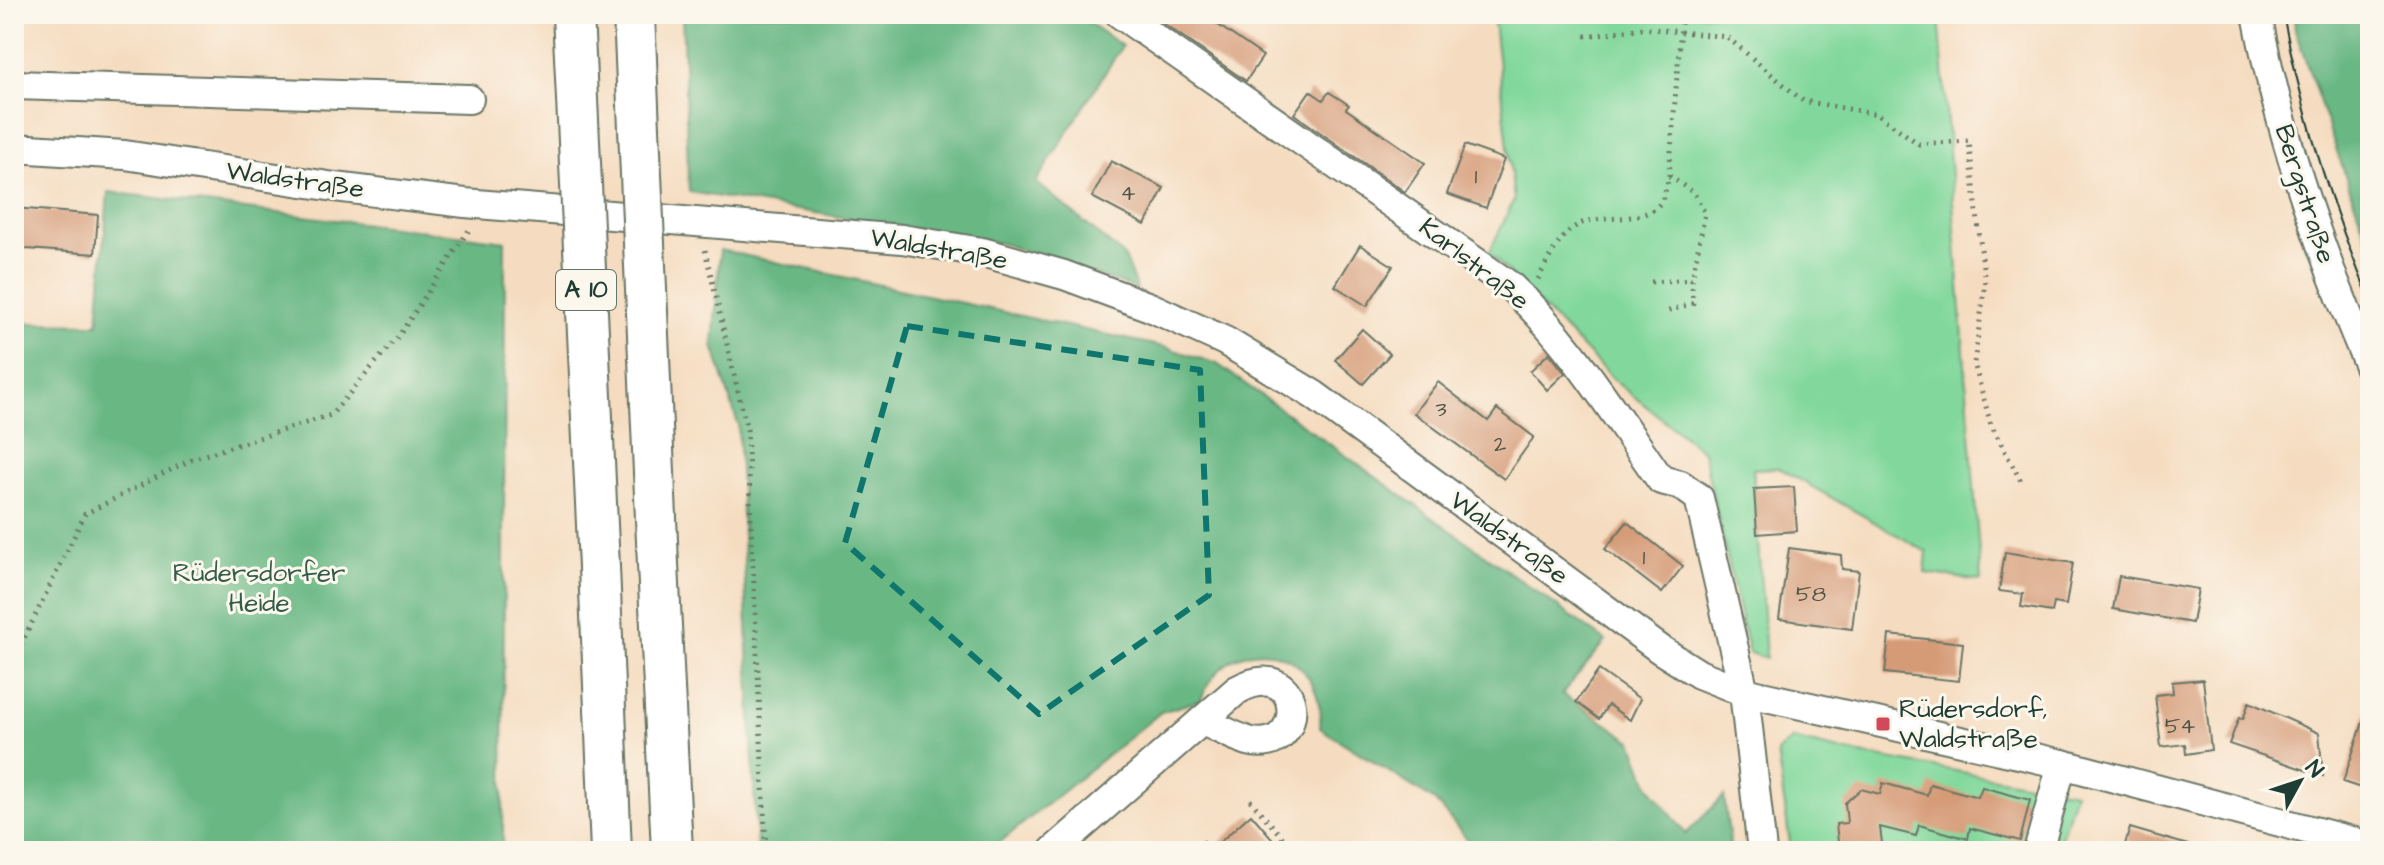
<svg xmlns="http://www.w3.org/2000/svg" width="2384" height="865" viewBox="0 0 2384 865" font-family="'Architects Daughter',sans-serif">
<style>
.green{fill:#82d89c;stroke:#508a68;stroke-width:2}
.forest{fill:#69b884;stroke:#447a5c;stroke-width:2}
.building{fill:#d59a76}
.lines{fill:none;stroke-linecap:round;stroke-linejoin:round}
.minor-casing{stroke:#6a7565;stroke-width:32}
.highway-casing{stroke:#6a7565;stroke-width:44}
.path{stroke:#6a7565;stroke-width:5;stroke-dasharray:2 6;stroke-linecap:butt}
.minor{stroke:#fff;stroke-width:28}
.highway{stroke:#fff;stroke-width:40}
.tram{stroke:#1f3d34;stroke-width:2}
.highway-bridge-casing{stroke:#6a7565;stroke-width:44;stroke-linecap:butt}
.path-bridge{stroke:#6a7565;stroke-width:5;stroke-dasharray:2 6;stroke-linecap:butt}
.highway-bridge{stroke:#fff;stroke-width:40}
.marked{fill:none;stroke:#0f766e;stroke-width:6;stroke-dasharray:16 10;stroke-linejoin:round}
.poi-dot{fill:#d1495b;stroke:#fbf7ec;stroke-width:3}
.labels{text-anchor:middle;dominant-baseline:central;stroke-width:6;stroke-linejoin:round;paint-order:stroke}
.number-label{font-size:22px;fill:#4c5444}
.shield{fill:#fbf7ec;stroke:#61756b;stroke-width:2}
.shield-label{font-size:24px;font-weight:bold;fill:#1f3d34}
.street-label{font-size:26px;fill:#1f3d34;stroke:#fbf7ec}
.park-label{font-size:26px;fill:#335c49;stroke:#fbf7ec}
.poi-label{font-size:26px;fill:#1f3d34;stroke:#fbf7ec;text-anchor:start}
</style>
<rect width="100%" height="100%" fill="#fbf7ec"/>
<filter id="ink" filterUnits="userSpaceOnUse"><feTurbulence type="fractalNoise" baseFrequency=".0125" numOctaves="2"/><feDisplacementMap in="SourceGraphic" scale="16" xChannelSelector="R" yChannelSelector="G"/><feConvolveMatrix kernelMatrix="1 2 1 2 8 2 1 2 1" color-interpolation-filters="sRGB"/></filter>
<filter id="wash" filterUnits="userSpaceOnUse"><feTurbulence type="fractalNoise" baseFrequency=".006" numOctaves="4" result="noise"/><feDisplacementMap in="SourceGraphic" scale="32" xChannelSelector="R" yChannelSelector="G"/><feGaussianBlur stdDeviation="1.8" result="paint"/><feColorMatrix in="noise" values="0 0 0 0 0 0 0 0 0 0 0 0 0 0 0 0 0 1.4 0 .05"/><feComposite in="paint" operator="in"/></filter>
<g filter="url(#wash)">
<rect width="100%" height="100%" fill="#f5dcc0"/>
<!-- green -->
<g class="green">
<path d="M1493,14H1939L1981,581L1925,573L1927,552L1779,468L1753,469L1766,658L1749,653L1703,451L1617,383L1489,253L1514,200Z"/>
<path d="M1793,739L1843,751L2075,792L2057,851H1791L1777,752Z"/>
</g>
<!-- forest -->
<g class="forest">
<path d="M682,14H1076L1122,46L1036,182L1123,255L1137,289L1004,244L689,192Z"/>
<path d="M2294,14H2370V247L2295,30Z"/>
<path d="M108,192L505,241L503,851H14V323L98,324Z"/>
<path d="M720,250L1168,348L1217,364L1606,641L1562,694L1632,741L1650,787L1686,834L1724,796L1731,851H1477L1435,801L1320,728C1327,644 1229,623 1201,700L1161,712L989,851H757L738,424L713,346Z"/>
</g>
<g id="blocks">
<!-- building -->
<g class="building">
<path d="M1150,14H1202L1263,56L1246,81Z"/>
<path d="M1310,91L1323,100L1329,92L1349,105L1346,109L1425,163L1405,192L1294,114Z"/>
<path d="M1465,145L1504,159L1486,208L1447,194Z"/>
<path d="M1111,161L1164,188L1145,225L1092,197Z"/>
<path d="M14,208L98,215L95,254L14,248Z"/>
<path d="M1360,245L1393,266L1367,306L1335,286Z"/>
<path d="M1362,329L1390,354L1363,384L1335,360Z"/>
<path d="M1549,353L1565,373L1547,390L1530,371Z"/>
<path d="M1438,382L1488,421L1497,409L1534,437L1504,479L1414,413Z"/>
<path d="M1794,487L1797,531L1757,534L1754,489Z"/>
<path d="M1627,522L1683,566L1662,593L1605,549Z"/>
<path d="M1789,548L1841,555L1842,569L1859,571L1852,629L1779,619Z"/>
<path d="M2005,552L2073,563L2066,605L2054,603L2052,612L2021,607L2023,594L1999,591Z"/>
<path d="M2119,576L2198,589L2192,623L2113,609Z"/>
<path d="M1889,635L1963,643L1959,681L1885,673Z"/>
<path d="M1599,670L1640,699L1630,720L1608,705L1599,719L1576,702Z"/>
<path d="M2203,679L2211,750L2186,754L2185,744L2161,747L2155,695L2173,693L2172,682Z"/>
<path d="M2249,702L2319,733L2323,776L2229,744L2239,718L2243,719Z"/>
<path d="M2366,713H2370V791L2343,782Z"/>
<path d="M1883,783L1927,795L1930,784L1978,797L1982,787L2030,800L2020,841L1970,828L1968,839L1919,825L1916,836L1880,827L1883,851H1839L1836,824L1847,823L1845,803L1861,789L1880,794Z"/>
<path d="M1251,814L1283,851H1210Z"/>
<path d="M2130,828L2188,845L2187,851H2123Z"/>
</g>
</g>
</g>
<g filter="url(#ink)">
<use href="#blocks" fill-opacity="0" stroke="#6a7565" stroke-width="2"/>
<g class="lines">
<defs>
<g id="minor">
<path d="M1120,14L1510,286C1570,341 1614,414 1661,480L1681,485L1699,498L1744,692L1762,851"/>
<path d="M2257,14C2280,137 2320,253 2370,368"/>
<path d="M14,85L469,99"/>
<path d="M14,148L125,155L335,187L465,203L902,239L982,252L1064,275L1150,307L1225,341L1314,395L1661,650L1699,674L1744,692L2062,764L2370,846"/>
<path d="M1053,851L1237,690C1306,652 1309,757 1248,741C1232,736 1217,727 1202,721"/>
<path d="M2038,851L2062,764"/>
</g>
<g id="highway">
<path d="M658,564L672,851"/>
<path d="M599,567L611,851"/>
</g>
</defs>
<!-- minor casing -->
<use href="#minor" class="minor-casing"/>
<!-- highway casing -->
<use href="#highway" class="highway-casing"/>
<!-- path -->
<g class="path">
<path d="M1585,36L1644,28L1727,37L1803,101L1877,114L1919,144L1969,141L1985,285L1974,363L1991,425L2023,485"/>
<path d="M705,250L747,430L766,851"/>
<path d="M1538,279C1548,261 1560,233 1580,224C1603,213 1648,226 1662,200C1665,193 1667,184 1669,176L1694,193L1705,213L1692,279L1693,303L1663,313"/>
<path d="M1651,282L1692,279"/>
<path d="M14,659L85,514L192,459L331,415L400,334L469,230"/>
<path d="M1250,800L1294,851"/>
<path d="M1202,841L1210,850"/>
</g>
<!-- minor -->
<use href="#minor" class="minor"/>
<!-- highway -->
<use href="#highway" class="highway"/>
<!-- tram -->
<path class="tram" d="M2283,14C2302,113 2331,207 2370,300"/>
<defs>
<g id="highway-bridge">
<path d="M573,14L599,567"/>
<path d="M634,14L658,564"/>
</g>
</defs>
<!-- highway-bridge casing -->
<use href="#highway-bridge" class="highway-bridge-casing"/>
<!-- path-bridge -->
<path class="path-bridge" d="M1669,176L1682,14"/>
<!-- highway-bridge -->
<use href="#highway-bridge" class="highway-bridge"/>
</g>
</g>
<!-- marked area -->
<path class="marked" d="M907,326L1200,370L1209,595L1039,714L845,543Z"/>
<!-- markers -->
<rect class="poi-dot" x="1875" y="716" width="16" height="16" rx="4"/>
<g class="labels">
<!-- number labels -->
<g class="number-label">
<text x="1476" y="176">1</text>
<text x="1128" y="193">4</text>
<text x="1441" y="409">3</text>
<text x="1500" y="444">2</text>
<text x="1644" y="557">1</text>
<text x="1811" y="594">58</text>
<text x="2180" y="726">54</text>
</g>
<!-- shield labels -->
<rect class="shield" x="556" y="270" width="60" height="40" rx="6"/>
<g class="shield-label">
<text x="586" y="290">A 10</text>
</g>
<!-- street labels -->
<g class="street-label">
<text transform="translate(295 180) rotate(8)">Waldstraße</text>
<text transform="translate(2305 194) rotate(72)">Bergstraße</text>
<text transform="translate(939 249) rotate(10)">Waldstraße</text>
<text transform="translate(1474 264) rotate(38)">Karlstraße</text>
<text transform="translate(1509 538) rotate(36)">Waldstraße</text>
</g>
<!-- park labels -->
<g class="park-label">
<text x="259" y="573">Rüdersdorfer<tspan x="259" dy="30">Heide</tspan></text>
</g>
<!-- poi labels -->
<g class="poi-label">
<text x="1899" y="709">Rüdersdorf,<tspan x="1899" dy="30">Waldstraße</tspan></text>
</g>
</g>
<!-- margin -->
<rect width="2384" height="865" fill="none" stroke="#fbf7ec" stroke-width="48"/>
<!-- north arrow -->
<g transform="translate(2300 781) rotate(50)" stroke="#fbf7ec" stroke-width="6" paint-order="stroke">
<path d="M0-6L14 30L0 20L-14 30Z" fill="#1f3d34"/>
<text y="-12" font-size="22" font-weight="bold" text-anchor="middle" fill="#1f3d34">N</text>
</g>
</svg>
